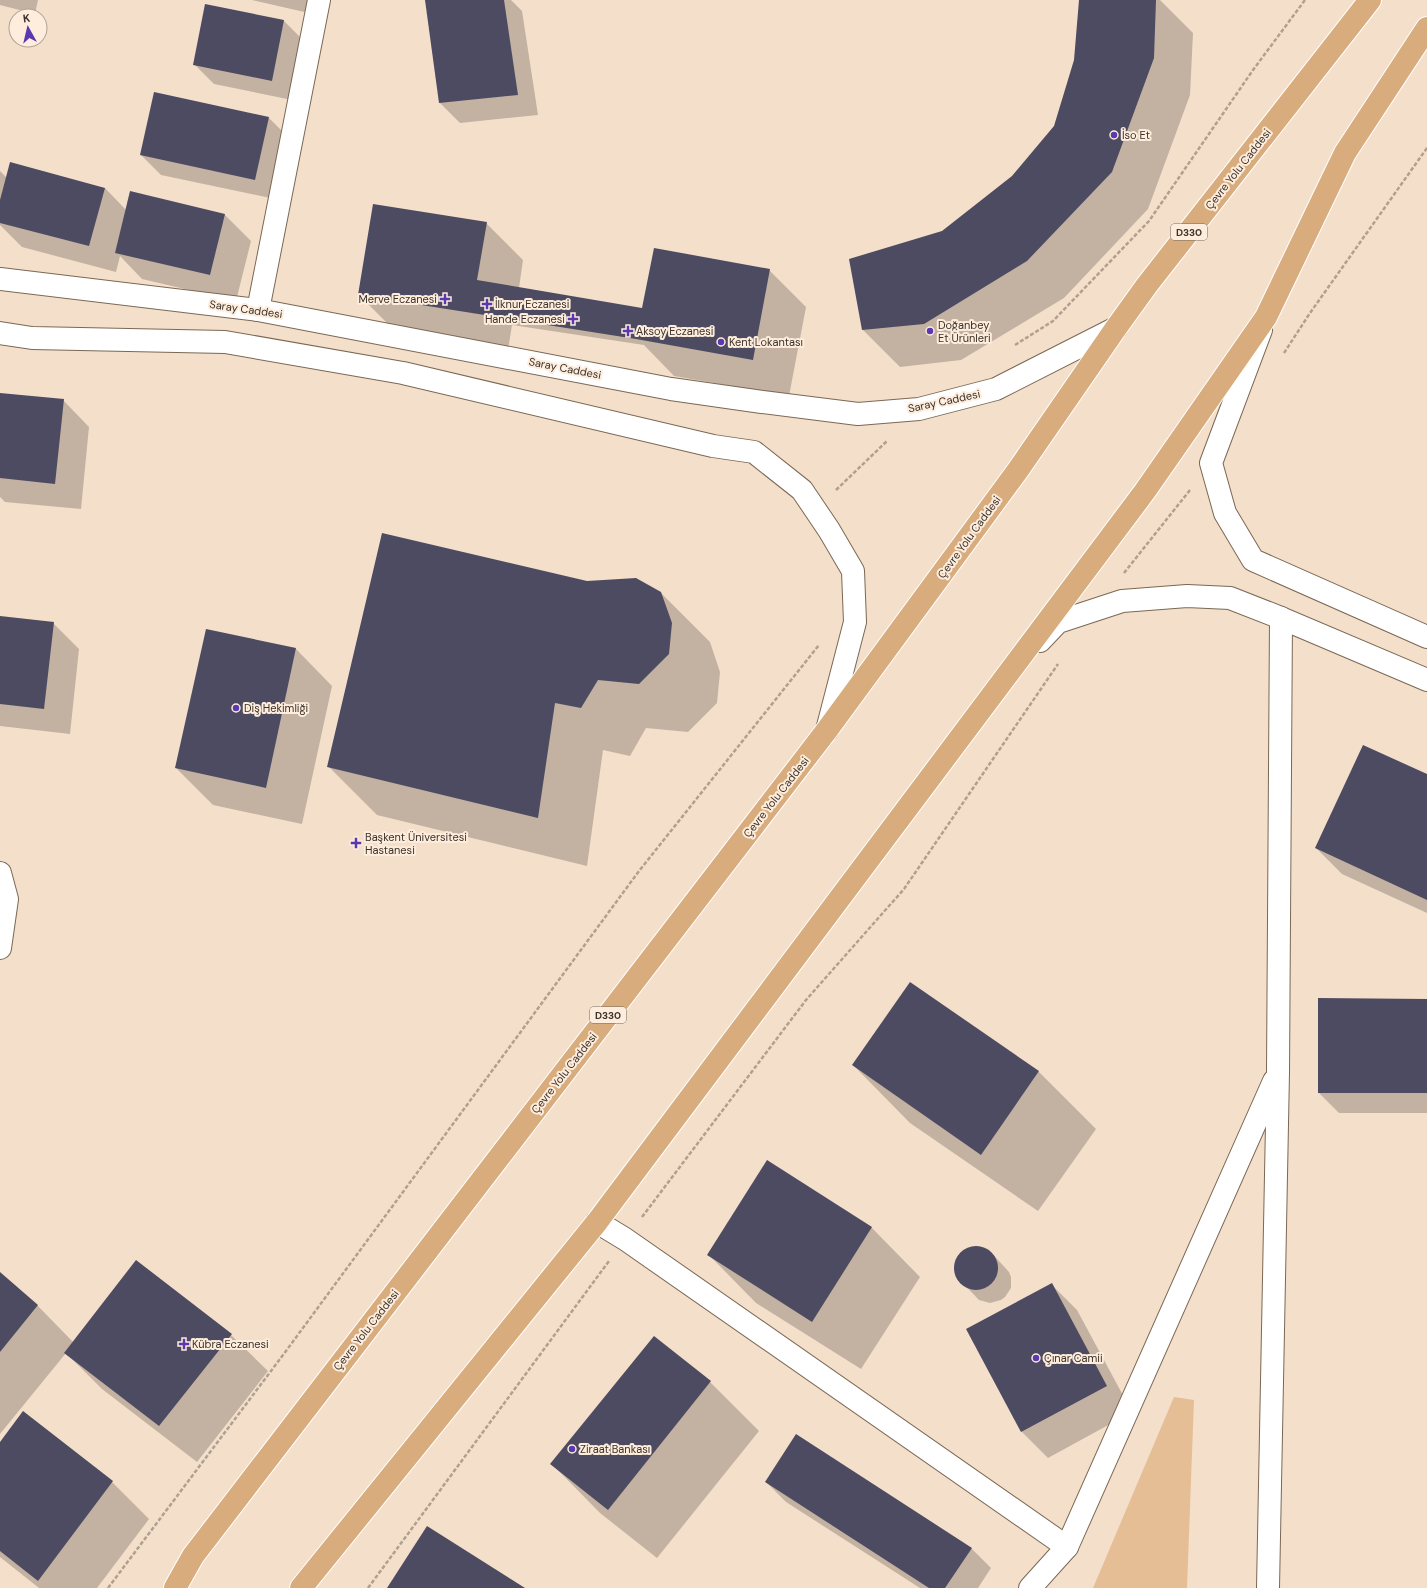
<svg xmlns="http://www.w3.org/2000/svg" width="1427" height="1588" viewBox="0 0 1427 1588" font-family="'DM Sans',sans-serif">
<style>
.green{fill:#e5be96}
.shadow{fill:#0003}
.building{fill:#4d4b61}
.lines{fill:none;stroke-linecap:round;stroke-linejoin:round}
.minor-casing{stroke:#7a6855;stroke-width:24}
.tertiary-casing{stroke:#7a6855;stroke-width:24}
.trunk-casing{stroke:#fff;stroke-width:24}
.path{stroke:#b0a090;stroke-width:2.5;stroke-dasharray:4 2;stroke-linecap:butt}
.minor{stroke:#fff;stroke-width:22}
.tertiary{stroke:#fff;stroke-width:22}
.trunk{stroke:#d8ac7c;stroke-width:22}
.poi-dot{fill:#5938b0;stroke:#feeddc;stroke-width:1.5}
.labels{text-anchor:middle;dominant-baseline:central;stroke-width:4;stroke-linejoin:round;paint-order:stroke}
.shield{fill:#feeddc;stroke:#756a5f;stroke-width:1}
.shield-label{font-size:10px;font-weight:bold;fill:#3a322a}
.poi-label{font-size:11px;fill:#3a322a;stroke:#feeddc;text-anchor:start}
.street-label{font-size:11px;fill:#3a322a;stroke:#feeddc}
</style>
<rect width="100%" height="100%" fill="#f4dfca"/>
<!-- green -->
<path class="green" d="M1174,1397L1194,1400L1187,1588H1093Z"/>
<!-- shadow -->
<g class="shadow">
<path d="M0,0H38L35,14L0,5Z"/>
<path d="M252,0H326L322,16Z"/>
<path d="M426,0H511L522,11L538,115L460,123L440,103Z"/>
<path d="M1080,0H1160L1193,33L1190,95L1148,209L1064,298L961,360L900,367L863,330L942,232L1013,176L1055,126L1075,60Z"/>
<path d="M206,5L284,21L304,41L292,100L214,84L194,64Z"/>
<path d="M269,118L289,138L275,199L161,175L141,155Z"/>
<path d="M0,171L7,178L105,188L126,210L225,215L251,241L236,301L142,279L120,256L116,272L22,247L0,225Z"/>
<path d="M486,223L523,260L519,288L643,309L769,270L806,307L789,396L674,376L644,345L512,325L508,350L396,332L359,295Z"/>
<path d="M0,394L63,400L89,427L81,509L5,502L0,497Z"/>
<path d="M587,582L661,593L710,642L720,672L717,703L688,732L646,728L630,756L603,750L587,866L377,815L328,766Z"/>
<path d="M0,617L53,623L79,649L70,734L0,726Z"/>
<path d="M296,649L332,686L302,824L213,805L176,768Z"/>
<path d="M1427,775V913L1342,874L1316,848Z"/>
<path d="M911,983L1039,1072L1096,1129L1038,1211L910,1123L853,1065Z"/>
<path d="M1427,1000V1113H1339L1319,1093Z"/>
<path d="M767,1162L872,1228L920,1277L861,1369L756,1303L708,1254Z"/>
<path d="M977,1246L988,1249L1009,1272L1011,1277V1288L1005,1297L1001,1300L990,1303L979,1300L958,1278L956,1273V1262L962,1252L966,1249Z"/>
<path d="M0,1273L38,1306L73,1342L231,1335L268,1371L197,1462L102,1389L66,1353L0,1434Z"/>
<path d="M1051,1284L1077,1310L1132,1412L1048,1458L1022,1432Z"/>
<path d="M710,1382L759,1431L657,1558L600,1513L552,1464Z"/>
<path d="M0,1444L112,1482L149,1519L97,1588H39L0,1557Z"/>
<path d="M766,1482L971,1548L991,1568L978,1588H920L786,1502Z"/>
</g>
<!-- building -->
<g class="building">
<path d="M425,0H504L518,95L439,103Z"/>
<path d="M1079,0H1156L1154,58L1112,172L1027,261L924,324L862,330L849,259L942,231L1012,176L1054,126L1074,60Z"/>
<path d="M205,4L284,20L272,81L193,65Z"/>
<path d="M154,92L269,117L255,180L140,155Z"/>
<path d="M10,162L105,188L89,246L0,223V200Z"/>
<path d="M130,191L225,214L210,275L115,253Z"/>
<path d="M373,204L487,222L477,280L642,308L654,248L770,269L753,360L636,339L358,295Z"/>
<path d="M0,393L64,399L55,484L0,478Z"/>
<path d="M382,533L587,581L636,578L661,592L672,623L669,654L639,684L598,680L581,708L555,703L538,818L327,767Z"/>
<path d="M0,616L54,622L44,709L0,704Z"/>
<path d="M206,629L296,648L266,788L175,768Z"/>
<path d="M1363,745L1427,774V900L1315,848Z"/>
<path d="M910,982L1039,1071L981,1155L852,1065Z"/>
<path d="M1318,998L1427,999V1093H1318Z"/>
<path d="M767,1160L872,1227L812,1322L707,1255Z"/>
<circle cx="976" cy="1268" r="22"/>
<path d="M136,1260L232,1334L159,1426L64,1353Z"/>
<path d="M0,1272L38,1305L0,1352Z"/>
<path d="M1052,1283L1107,1386L1021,1432L966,1329Z"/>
<path d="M654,1336L711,1381L608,1510L550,1464Z"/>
<path d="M23,1411L113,1481L38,1581L0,1551V1442Z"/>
<path d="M796,1434L972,1548L945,1588H929L765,1482Z"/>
<path d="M427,1526L525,1588H387Z"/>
</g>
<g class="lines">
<defs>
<g id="minor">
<path d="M258,310L319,0"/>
<path d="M0,873L7,899L0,948"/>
<path d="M597,1222L625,1239L1067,1547"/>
<path d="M1030,1588L1067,1547L1274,1081"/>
<path d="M1268,1588L1278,1072L1281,618"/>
</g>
<g id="tertiary">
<path d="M0,279L258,310L671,389L762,402L858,414L919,409L996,389L1116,328"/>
<path d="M1261,330L1211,463L1225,513L1253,560L1427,637"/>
<path d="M0,333L32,338L225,342L403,373L713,446L754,452L802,490L829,530L853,571L855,622L827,730"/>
<path d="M1040,641L1058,622L1122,601L1187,596L1230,598L1281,618L1427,680"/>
</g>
<g id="trunk">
<path d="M175,1588L193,1556L827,730L1018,470L1116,328L1147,285L1370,0"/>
<path d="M301,1588L597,1222L1145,491L1266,317L1345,153L1427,28"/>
</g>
</defs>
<!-- minor casing -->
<use href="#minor" class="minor-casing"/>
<!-- tertiary casing -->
<use href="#tertiary" class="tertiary-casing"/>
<!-- trunk casing -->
<use href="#trunk" class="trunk-casing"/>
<!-- path -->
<g class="path">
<path d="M1015,345L1053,321L1149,221L1253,70L1305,0"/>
<path d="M1284,353L1310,313L1427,148"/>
<path d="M836,490L887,441"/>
<path d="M1124,573L1190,490"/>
<path d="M642,1217L806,1000L904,889L1058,664"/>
<path d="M108,1588L286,1351L639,871L819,645"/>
<path d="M368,1588L609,1261"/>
</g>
<!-- minor -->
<use href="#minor" class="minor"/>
<!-- tertiary -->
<use href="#tertiary" class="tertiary"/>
<!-- trunk -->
<use href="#trunk" class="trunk"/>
</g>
<!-- markers -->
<g class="poi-dot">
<circle cx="1114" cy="135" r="4"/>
<path d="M443 293h4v4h4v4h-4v4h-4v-4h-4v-4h4z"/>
<path d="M485 298h4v4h4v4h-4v4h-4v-4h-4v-4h4z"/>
<path d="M571 313h4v4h4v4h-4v4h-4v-4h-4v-4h4z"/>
<path d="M626 325h4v4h4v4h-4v4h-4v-4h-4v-4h4z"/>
<circle cx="930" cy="331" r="4"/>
<circle cx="721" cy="342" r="4"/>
<circle cx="236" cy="708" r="4"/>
<path d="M354 837h4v4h4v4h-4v4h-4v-4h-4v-4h4z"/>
<path d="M182 1338h4v4h4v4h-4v4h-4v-4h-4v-4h4z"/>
<circle cx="1036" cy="1358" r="4"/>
<circle cx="572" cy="1449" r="4"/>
</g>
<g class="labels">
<!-- shield labels -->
<g class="shield">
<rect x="1171" y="224" width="36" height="16" rx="3"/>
<rect x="590" y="1007" width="36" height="16" rx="3"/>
</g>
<g class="shield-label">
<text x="1189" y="232">D330</text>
<text x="608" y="1015">D330</text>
</g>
<!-- poi labels -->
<g class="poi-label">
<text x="1122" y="135">İso Et</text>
<text x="437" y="299" text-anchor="end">Merve Eczanesi</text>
<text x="495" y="304">İlknur Eczanesi</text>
<text x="565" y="319" text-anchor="end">Hande Eczanesi</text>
<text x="938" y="325">Doğanbey<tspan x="938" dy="13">Et Ürünleri</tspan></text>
<text x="636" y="331">Aksoy Eczanesi</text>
<text x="729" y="342">Kent Lokantası</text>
<text x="244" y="708">Diş Hekimliği</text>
<text x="365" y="837">Başkent Üniversitesi<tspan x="365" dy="13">Hastanesi</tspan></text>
<text x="192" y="1344">Kübra Eczanesi</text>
<text x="1044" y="1358">Çınar Camii</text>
<text x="580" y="1449">Ziraat Bankası</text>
</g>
<!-- street labels -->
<g class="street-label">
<text transform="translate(1238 169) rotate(-52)">Çevre Yolu Caddesi</text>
<text transform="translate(246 309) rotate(8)">Saray Caddesi</text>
<text transform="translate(565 368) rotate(11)">Saray Caddesi</text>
<text transform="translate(944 401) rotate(-12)">Saray Caddesi</text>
<text transform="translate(969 537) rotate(-54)">Çevre Yolu Caddesi</text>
<text transform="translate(776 797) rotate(-52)">Çevre Yolu Caddesi</text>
<text transform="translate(564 1073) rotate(-52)">Çevre Yolu Caddesi</text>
<text transform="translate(366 1330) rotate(-52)">Çevre Yolu Caddesi</text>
</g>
</g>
<!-- north arrow -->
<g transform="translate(28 28) rotate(352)"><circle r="19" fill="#feeddc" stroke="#b0a295"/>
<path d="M0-3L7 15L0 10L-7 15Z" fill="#5938b0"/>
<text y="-6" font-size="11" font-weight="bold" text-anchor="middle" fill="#3a322a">K</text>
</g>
</svg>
